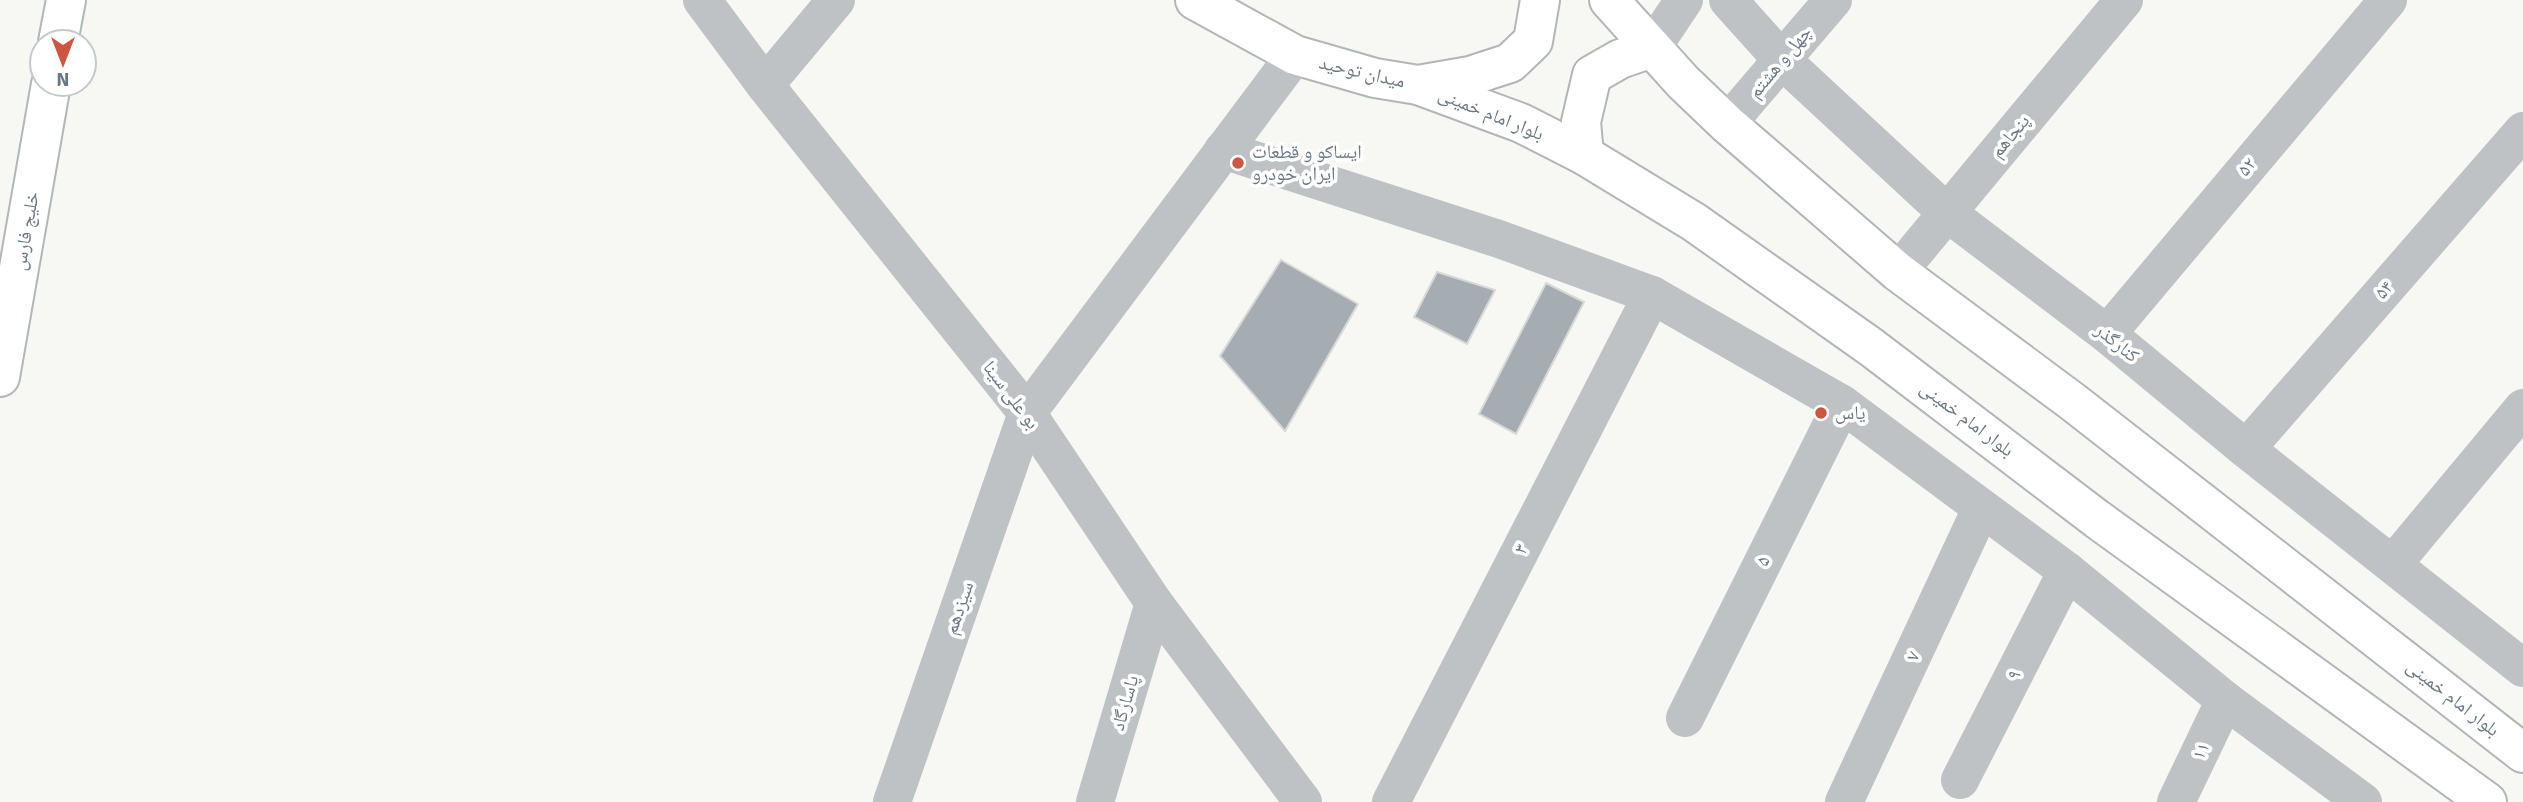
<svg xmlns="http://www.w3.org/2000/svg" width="2523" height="802" viewBox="0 0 2523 802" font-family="Signika,'Noto Naskh Arabic',sans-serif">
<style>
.building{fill:#a6adb2;stroke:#d8d8d7;stroke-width:2}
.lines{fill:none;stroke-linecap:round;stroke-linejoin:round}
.secondary-casing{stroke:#b1b6b9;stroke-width:42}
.primary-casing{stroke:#b2b6b9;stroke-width:42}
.minor{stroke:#bec2c5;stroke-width:38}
.tertiary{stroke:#bec2c5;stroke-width:38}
.secondary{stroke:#fff;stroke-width:38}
.primary{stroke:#fff;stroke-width:38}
.poi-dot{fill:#cc563f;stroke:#fff;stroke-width:2.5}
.labels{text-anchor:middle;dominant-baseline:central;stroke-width:7;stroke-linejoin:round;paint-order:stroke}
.street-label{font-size:19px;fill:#6a7881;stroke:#fff}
.poi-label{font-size:19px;fill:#6a7881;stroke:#fff;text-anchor:start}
</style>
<rect width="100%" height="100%" fill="#f7f7f4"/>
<!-- building -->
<g class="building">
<path d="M1281,260L1358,304L1285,431L1220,356Z"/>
<path d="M1437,272L1495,290L1467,344L1414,317Z"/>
<path d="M1546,283L1584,302L1516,434L1479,414Z"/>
</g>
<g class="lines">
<defs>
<g id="secondary">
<path d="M58,42L66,0"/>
<path d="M0,377L51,84"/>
</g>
<g id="primary">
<path d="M1195,0L1295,55L1375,78L1418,85L1470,76L1510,63L1533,41L1540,0"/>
<path d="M1609,0L1683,82L1727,124L1898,272L2073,402L2523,753"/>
<path d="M1418,85L1521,123L1584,155L1694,222L1871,347L2097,519L2487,802"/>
<path d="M1584,155L1581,122L1592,75L1620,59L1652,48"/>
</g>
</defs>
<!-- secondary casing -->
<use href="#secondary" class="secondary-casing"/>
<!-- primary casing -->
<use href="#primary" class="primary-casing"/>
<!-- minor -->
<g class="minor">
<path d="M1728,0L1782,60L1946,212L2107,334L2246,449L2523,668"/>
<path d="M1652,48L1684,0"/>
<path d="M1727,124L1833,0"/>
<path d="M1223,150L1499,239L1652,295L1842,404L2067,571L2225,700L2363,802"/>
<path d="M1898,272L2124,0"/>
<path d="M2107,334L2388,0"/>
<path d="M2246,449L2523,131"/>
<path d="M2393,564L2523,408"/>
<path d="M1685,718L1842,404"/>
<path d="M1960,780L2067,571"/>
<path d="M892,802L1027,413"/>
<path d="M1095,802L1154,603"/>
<path d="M1391,802L1652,295"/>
<path d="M1844,802L1981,509"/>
<path d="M2176,802L2225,700"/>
</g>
<!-- tertiary -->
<g class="tertiary">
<path d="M702,0L765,85L1027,413L1154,603L1303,802"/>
<path d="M765,85L836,0"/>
<path d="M1027,413L1295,55"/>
</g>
<!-- secondary -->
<use href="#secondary" class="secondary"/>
<!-- primary -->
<use href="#primary" class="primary"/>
</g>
<!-- markers -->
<g class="poi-dot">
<circle cx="1238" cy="163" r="7"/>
<circle cx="1821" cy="413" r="7"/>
</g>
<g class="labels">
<!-- street labels -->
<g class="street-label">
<text transform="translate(1780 62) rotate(-50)">چهل و هشتم</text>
<text transform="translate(1362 72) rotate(13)">میدان توحید</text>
<text transform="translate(1491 114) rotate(22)">بلوار امام خمینی</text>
<text transform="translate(2010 136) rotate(-50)">پنجاهم</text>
<text transform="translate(2247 167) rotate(-50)">۵۲</text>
<text transform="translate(26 231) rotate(-80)">خلیج فارس</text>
<text transform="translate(2384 290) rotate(-49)">۵۴</text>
<text transform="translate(2117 343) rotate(39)">کنارگذر</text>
<text transform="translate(1011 395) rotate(53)">بو علی سینا</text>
<text transform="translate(1967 419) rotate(37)">بلوار امام خمینی</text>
<text transform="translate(1521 549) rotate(-63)">۳</text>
<text transform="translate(1763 561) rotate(-63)">۵</text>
<text transform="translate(959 608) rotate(-71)">سیزدهم</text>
<text transform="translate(1913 656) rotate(-65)">۷</text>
<text transform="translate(2014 675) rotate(-63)">۹</text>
<text transform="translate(2453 698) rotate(38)">بلوار امام خمینی</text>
<text transform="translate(1125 703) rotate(-74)">پاسارگاد</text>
<text transform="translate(2201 751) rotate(-64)">۱۱</text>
</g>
<!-- poi labels -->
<g class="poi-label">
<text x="1252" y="152">ایساکو و قطعات<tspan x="1252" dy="22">ایران خودرو</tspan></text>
<text x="1835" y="413">یاس</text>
</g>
</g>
<!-- north arrow -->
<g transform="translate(63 63) rotate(180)"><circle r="33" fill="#ffffff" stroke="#c3c9cd" stroke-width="2"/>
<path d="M0-5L12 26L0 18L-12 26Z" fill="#cc563f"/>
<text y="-10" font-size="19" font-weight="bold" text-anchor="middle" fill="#6a7881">N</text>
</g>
</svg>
